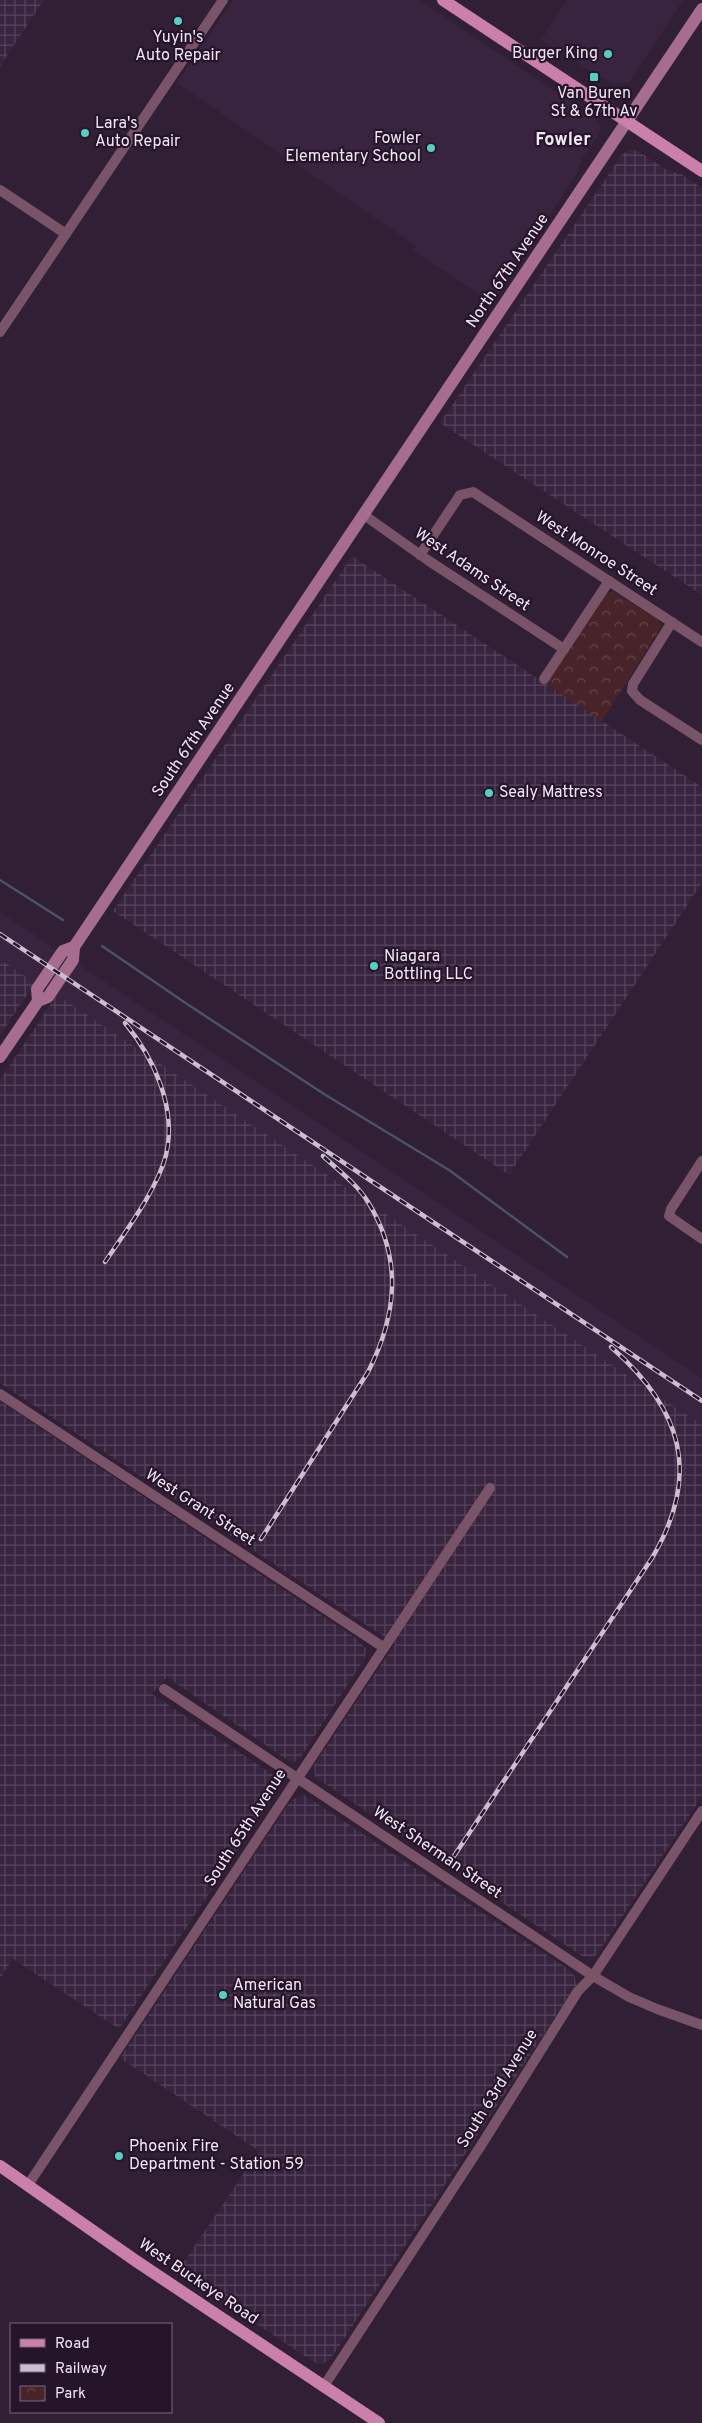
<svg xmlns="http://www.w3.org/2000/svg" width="702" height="2423" viewBox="0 0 702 2423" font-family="Overpass,sans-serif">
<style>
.built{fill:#392440}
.industrial{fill:url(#industrial-grid)}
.park{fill:url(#park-crowns)}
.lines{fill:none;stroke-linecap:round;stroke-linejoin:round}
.stream{stroke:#4c516c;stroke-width:2.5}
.street{stroke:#795469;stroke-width:10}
.secondary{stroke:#a76d8f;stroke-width:12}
.primary{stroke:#cb80ac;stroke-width:12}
.rail-casing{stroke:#cbbfcf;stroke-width:4.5}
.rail{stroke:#26152a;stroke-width:2.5;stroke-dasharray:8;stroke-linecap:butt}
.poi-dot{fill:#56cec3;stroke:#26152a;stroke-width:2}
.labels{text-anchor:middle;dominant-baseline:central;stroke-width:4.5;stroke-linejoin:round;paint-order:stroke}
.poi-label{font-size:16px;fill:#f1e6f5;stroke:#26152a;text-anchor:start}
.street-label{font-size:16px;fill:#f1e6f5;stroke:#26152a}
.neighbourhood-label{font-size:18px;font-weight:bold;fill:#f1e6f5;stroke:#26152a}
</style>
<defs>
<pattern id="industrial-grid" width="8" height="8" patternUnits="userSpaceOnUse" patternTransform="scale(1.25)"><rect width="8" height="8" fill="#392440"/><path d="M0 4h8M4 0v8" fill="none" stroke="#56445c"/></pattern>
<pattern id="park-crowns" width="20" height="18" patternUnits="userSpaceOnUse" patternTransform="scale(1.25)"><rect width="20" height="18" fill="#48242a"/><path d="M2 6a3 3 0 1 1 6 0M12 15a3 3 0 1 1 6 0" fill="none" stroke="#63444a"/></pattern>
</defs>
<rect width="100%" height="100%" fill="#301f35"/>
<!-- built -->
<g class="built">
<path d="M233,0H420L597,120L600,126L599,134L582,159L576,175L493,303L413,251L416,246L177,83Z"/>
<path d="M567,0H683L629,82L612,84L541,40Z"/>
<path d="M0,912L702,1378V1425L0,959Z"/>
</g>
<!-- industrial -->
<g class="industrial">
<path d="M0,0H44L0,66Z"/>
<path d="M631,150L638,151L665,169L681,174L702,188V595L440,423L619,159L624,153Z"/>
<path d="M352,556L702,787V883L509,1175L113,911Z"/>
<path d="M0,959L35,983L0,1035Z"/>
<path d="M57,995L702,1425V1796L598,1953L594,1957L582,1956L315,1777L314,1765L395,1644L0,1383V1080Z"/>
<path d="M0,1401L357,1639L366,1649L365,1658L301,1757L294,1762L289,1761L167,1677L152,1694L275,1776L279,1788L119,2029L13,1959L0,1978Z"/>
<path d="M304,1795L571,1971L575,1977L576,1985L336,2351L330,2359L323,2364H317L177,2272L259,2151L120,2058L291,1800Z"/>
</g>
<!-- park -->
<path class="park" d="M612,591L655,617L662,626L602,721L546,684L604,596Z"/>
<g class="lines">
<!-- stream -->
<g class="stream">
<path d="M0,880L63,920"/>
<path d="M102,946L187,1004L324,1094L449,1170L567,1257"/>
</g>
<!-- street -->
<g class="street">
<path d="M0,190L66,234"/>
<path d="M0,332L223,0"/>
<path d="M364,515L429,561L564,649"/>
<path d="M420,555L460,495L473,492L702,642"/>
<path d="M672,622L633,684L632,691L640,700L702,740"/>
<path d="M544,679L609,581"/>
<path d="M702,1161L671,1209L669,1216L702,1239"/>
<path d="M0,1394L383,1647"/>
<path d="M164,1689L593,1976L629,1997L657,2009L702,2025"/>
<path d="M28,2185L490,1488"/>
<path d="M324,2386L482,2144L578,1991L593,1976L702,1811"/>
</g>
<!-- secondary -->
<g class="secondary">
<path d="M38,1001L37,989L63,951L74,947"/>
<path d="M0,1057L38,1001L48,997L62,976L73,960L74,947L702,9"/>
</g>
<!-- primary -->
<g class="primary">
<path d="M443,0L702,171"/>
<path d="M0,2166L136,2261L379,2423"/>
</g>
<defs>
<g id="rail">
<path d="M0,934L702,1401"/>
<path d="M105,1262C125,1232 157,1190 166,1155C177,1108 154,1058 125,1023"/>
<path d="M261,1539L368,1372C397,1315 403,1259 368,1202C357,1184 338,1170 323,1156"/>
<path d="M454,1856L652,1558C702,1474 682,1409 611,1347"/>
</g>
</defs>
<!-- rail casing -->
<use href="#rail" class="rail-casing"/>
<!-- rail -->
<use href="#rail" class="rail"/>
</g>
<!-- markers -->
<g class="poi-dot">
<circle cx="178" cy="21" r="5"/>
<circle cx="608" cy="54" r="5"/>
<rect x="589" y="72" width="10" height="10" rx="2.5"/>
<circle cx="85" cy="133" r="5"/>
<circle cx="431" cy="148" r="5"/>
<circle cx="489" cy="793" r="5"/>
<circle cx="374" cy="966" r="5"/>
<circle cx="223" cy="1995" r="5"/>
<circle cx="119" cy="2156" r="5"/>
</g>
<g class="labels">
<!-- poi labels -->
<g class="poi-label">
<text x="178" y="38" text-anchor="middle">Yuyin's<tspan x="178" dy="18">Auto Repair</tspan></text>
<text x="598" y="54" text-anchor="end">Burger King</text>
<text x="594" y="94" text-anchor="middle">Van Buren<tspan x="594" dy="18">St &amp; 67th Av</tspan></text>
<text x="95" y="124">Lara's<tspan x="95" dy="18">Auto Repair</tspan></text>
<text x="421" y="139" text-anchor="end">Fowler<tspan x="421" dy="18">Elementary School</tspan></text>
<text x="499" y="793">Sealy Mattress</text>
<text x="384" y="957">Niagara<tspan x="384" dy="18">Bottling LLC</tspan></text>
<text x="233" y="1986">American<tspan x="233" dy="18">Natural Gas</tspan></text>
<text x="129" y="2147">Phoenix Fire<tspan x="129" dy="18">Department - Station 59</tspan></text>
</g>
<!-- street labels -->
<g class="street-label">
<text transform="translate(508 271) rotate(-56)">North 67th Avenue</text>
<text transform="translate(596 554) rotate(33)">West Monroe Street</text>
<text transform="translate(472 570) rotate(34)">West Adams Street</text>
<text transform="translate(194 740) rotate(-56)">South 67th Avenue</text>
<text transform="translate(200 1508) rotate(33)">West Grant Street</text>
<text transform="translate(246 1828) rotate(-57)">South 65th Avenue</text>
<text transform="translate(437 1853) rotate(34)">West Sherman Street</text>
<text transform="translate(498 2089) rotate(-58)">South 63rd Avenue</text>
<text transform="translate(198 2282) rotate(34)">West Buckeye Road</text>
</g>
<!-- neighbourhood labels -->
<g class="neighbourhood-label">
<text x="563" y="140">Fowler</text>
</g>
</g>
<!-- legend -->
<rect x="10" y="2323" width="162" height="90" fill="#26152a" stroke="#77697b"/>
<rect x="20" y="2339" width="25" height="8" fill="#cb80ac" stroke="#77697b"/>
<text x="55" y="2348" font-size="15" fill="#f1e6f5">Road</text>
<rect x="20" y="2364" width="25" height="8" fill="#cbbfcf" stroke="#77697b"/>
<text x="55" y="2373" font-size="15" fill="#f1e6f5">Railway</text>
<rect x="20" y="2386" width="25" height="15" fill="url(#park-crowns)" stroke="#77697b"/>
<text x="55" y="2398" font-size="15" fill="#f1e6f5">Park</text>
</svg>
